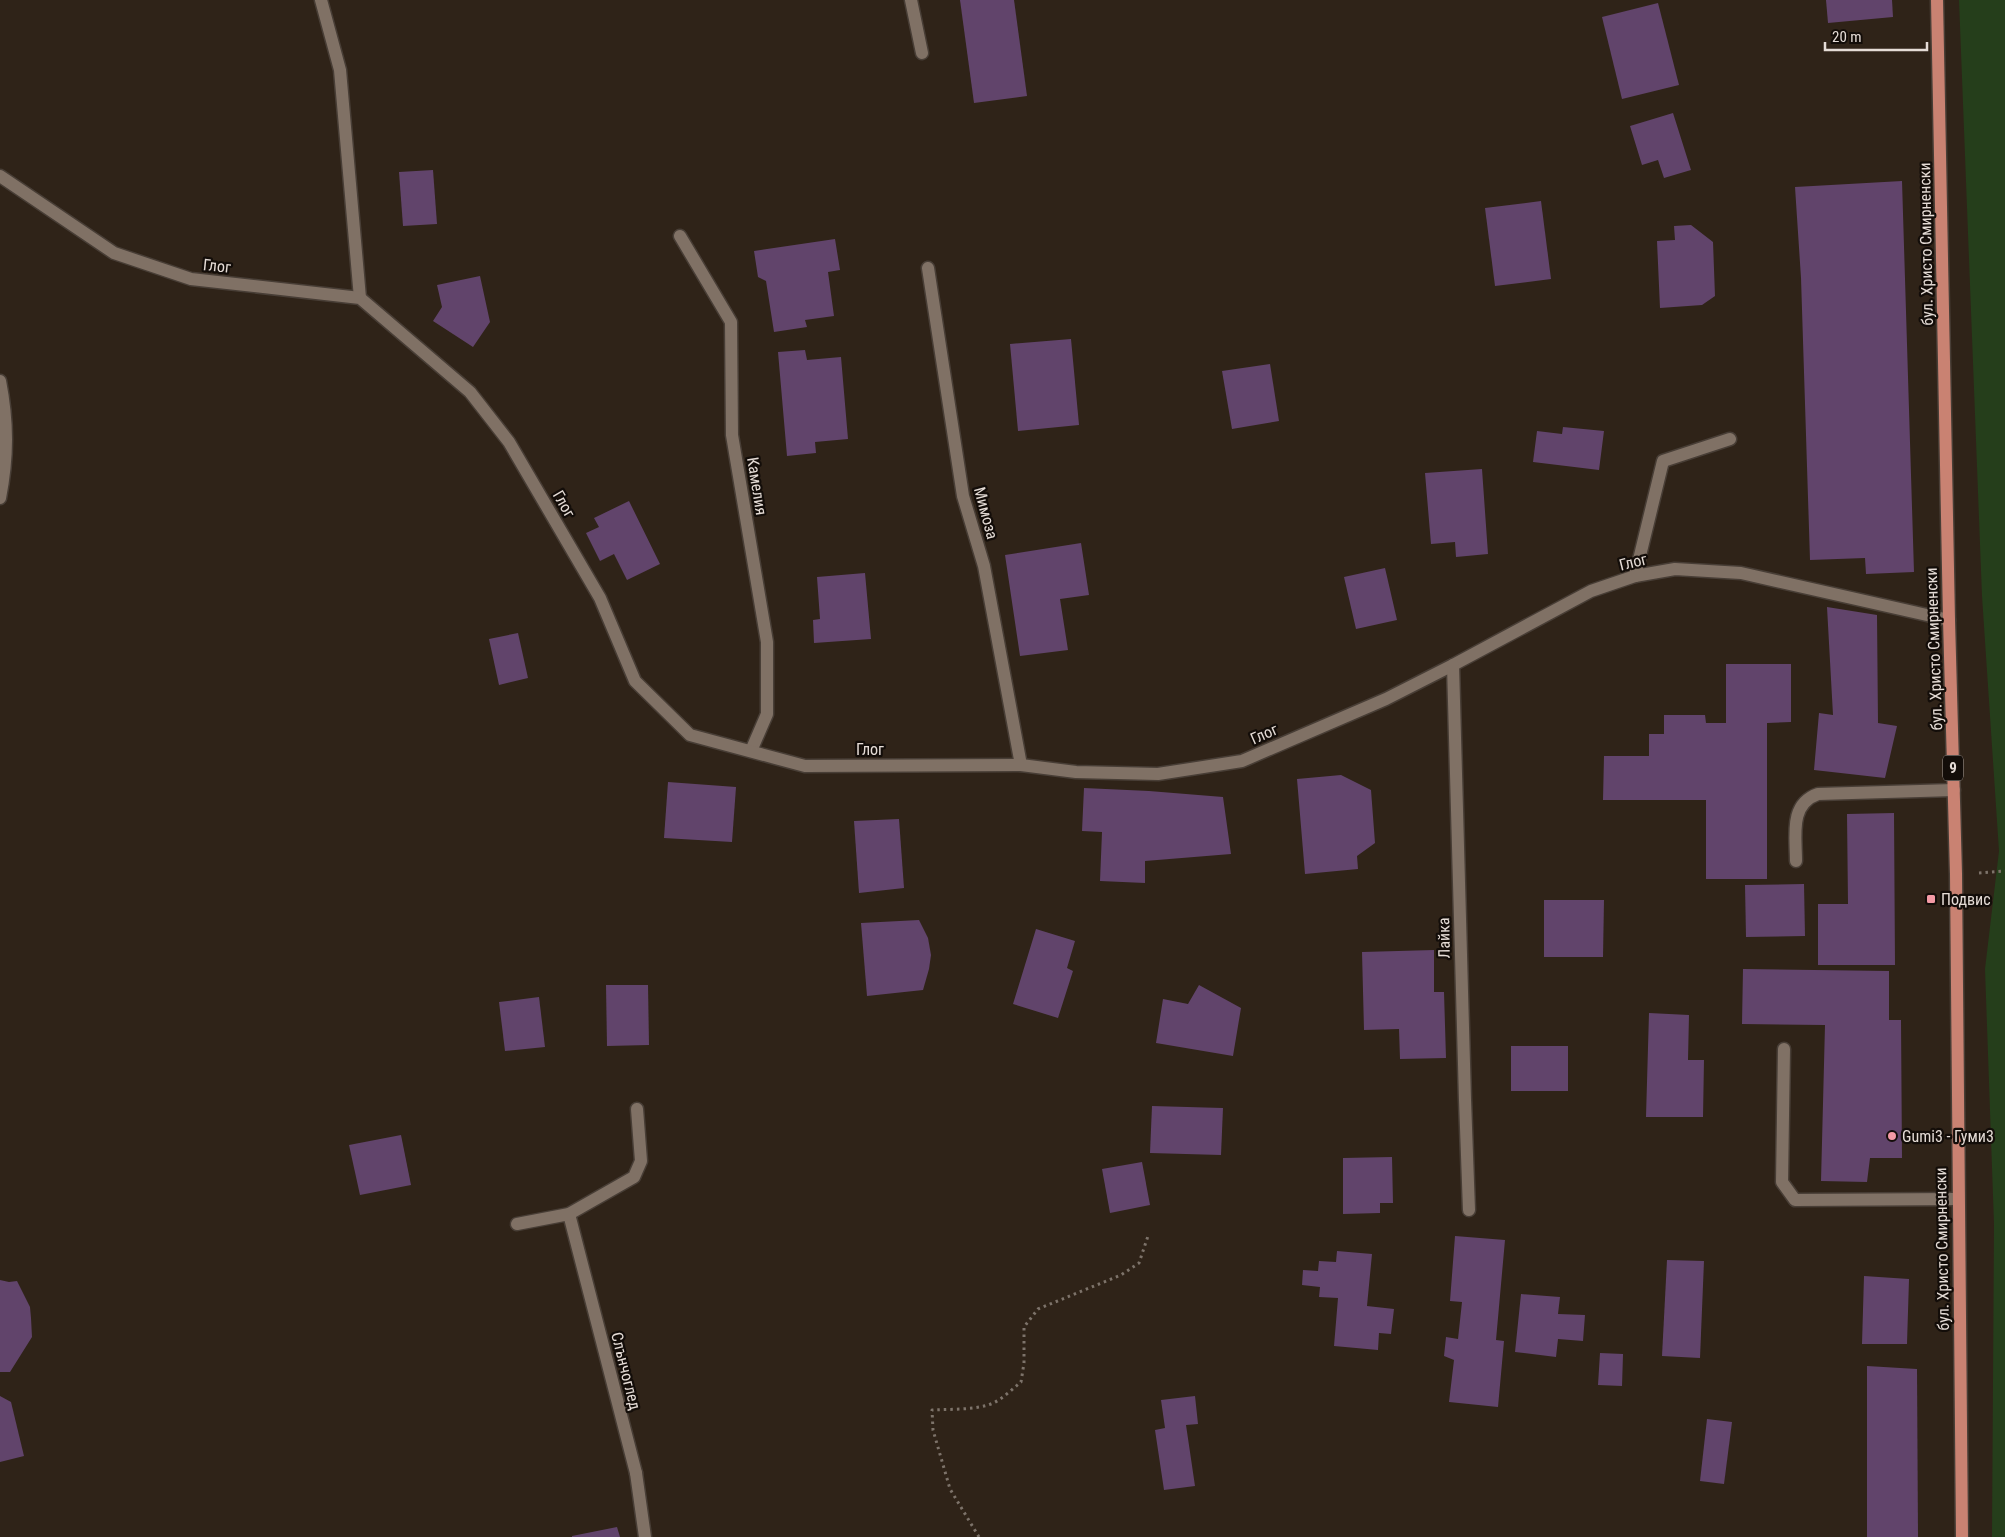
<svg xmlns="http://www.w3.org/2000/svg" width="2005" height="1537" viewBox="0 0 2005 1537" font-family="'Roboto Condensed',sans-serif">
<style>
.green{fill:#253e1b}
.building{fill:#61446b}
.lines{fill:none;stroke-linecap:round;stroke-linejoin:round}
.lane-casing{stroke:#483e36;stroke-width:15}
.street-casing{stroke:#483e36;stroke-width:15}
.primary-casing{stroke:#483e36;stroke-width:15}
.path{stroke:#7d736a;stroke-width:3;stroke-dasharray:2.5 4;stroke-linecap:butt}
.lane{stroke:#807165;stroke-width:12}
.street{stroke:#807165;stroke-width:12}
.primary{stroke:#c98272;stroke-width:12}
.poi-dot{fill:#f49aa5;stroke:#130d09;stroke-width:2}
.labels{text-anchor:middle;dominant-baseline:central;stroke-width:4.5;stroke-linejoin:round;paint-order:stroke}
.shield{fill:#130d09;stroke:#a69e98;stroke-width:1}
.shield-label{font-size:15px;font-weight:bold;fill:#e5dcd6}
.street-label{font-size:16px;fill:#e5dcd6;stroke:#130d09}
.poi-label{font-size:16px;fill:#e5dcd6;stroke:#130d09;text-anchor:start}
</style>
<rect width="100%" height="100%" fill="#2f2318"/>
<!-- green -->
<path class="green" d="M1959,0H2005V1537H1992L1994,1224L1985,969L1999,851L1982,596Z"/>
<!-- building -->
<g class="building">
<path d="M960,0H1014L1027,96L974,103Z"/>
<path d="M1826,0H1892L1893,17L1828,23Z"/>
<path d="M1658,3L1679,85L1622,99L1602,17Z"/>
<path d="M1673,113L1691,170L1664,178L1658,160L1642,165L1630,126Z"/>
<path d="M433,170L437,224L403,226L399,172Z"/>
<path d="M1902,181L1914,572L1866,574L1865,558L1810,560L1801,278L1795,187Z"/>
<path d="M1541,201L1551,279L1495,286L1485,208Z"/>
<path d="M1691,225L1713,242L1715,296L1702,305L1660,308L1657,241L1675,240L1674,226Z"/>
<path d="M835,239L840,270L828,272L834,316L805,320L807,327L774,332L766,281L758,277L754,251Z"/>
<path d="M480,276L490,322L473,347L433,321L442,307L437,285Z"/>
<path d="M1071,339L1079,425L1018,431L1010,344Z"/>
<path d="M805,350L807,360L841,357L848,439L815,442L816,453L787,456L778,352Z"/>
<path d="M1270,364L1279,421L1232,429L1222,371Z"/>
<path d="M1563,427L1604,431L1599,470L1533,462L1537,431L1562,434Z"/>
<path d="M1482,469L1488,554L1456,557L1455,542L1431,544L1425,473Z"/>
<path d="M629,501L660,564L627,580L614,554L600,561L586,533L599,527L594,518Z"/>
<path d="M1081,543L1089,595L1060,599L1068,650L1020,656L1005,555Z"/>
<path d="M1385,568L1397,620L1356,629L1344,577Z"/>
<path d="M865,573L871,639L814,643L813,620L820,619L817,577Z"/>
<path d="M1827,607L1877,615L1878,723L1897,726L1885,778L1814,770L1819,713L1833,715Z"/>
<path d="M518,633L528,678L499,685L489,639Z"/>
<path d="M1726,664H1791V722L1767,723V879H1706V800H1603L1604,756H1649V734H1664V715H1705L1706,723H1726Z"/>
<path d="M1341,775L1371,790L1375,843L1357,856L1358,869L1305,874L1297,779Z"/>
<path d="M668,782L736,787L732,842L664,838Z"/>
<path d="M1084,788L1149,791L1223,797L1231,854L1145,861V883L1100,881L1102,832L1082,831Z"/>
<path d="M1894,813L1895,965H1818V904H1848L1847,814Z"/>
<path d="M899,819L904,888L859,893L854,821Z"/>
<path d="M1804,884L1805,936L1746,937L1745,885Z"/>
<path d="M1544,900H1604L1603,957H1544Z"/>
<path d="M919,920L928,938L931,955L929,969L923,990L867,996L861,923Z"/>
<path d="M1036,929L1075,941L1067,968L1073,971L1058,1018L1013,1004Z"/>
<path d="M1434,950V992H1444L1446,1058L1400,1059L1399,1029L1364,1030L1362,952Z"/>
<path d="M1743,969L1889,971V1020H1901L1902,1158H1870L1867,1182L1821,1181L1825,1025L1742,1024Z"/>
<path d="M606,985H648L649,1045L607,1046Z"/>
<path d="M1199,985L1241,1008L1233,1056L1156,1043L1163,999L1188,1004Z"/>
<path d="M539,997L545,1047L505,1051L499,1002Z"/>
<path d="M1649,1013L1689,1015L1688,1060H1704L1703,1117H1646Z"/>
<rect x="1511" y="1046" width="57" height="45"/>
<path d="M1152,1106L1223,1108L1221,1155L1150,1153Z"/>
<path d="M401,1135L411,1185L360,1195L349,1145Z"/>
<path d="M1392,1157L1393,1203H1380V1213L1343,1214V1158Z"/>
<path d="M1142,1162L1150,1205L1110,1213L1102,1169Z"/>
<path d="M1455,1236L1505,1240L1496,1340L1504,1341L1498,1407L1449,1402L1454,1360L1444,1356L1446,1337L1458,1339L1462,1302L1450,1301Z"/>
<path d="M1337,1251L1372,1254L1367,1306L1394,1309L1391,1334L1379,1333L1378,1350L1334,1346L1338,1298L1319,1297L1320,1287L1302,1285L1303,1270L1318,1271L1319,1261L1336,1262Z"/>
<path d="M1667,1260L1704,1261L1700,1358L1662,1356Z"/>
<path d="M1864,1276L1909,1279L1907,1344H1862Z"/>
<path d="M0,1280L9,1282L17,1281L30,1307L31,1318L32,1337L10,1372H0Z"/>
<path d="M1521,1294L1560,1297L1558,1314L1585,1315L1583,1341L1558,1339L1556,1357L1515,1352Z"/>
<path d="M1600,1353L1623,1354L1622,1386L1598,1385Z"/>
<path d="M1867,1366L1917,1369L1918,1537H1867Z"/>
<path d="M0,1396L11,1402L24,1456L0,1462Z"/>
<path d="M1195,1396L1198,1424L1186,1425L1195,1486L1164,1490L1155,1430L1165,1428L1161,1400Z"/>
<path d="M1707,1419L1732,1422L1724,1484L1700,1481Z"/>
<path d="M617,1527L620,1537H572V1536Z"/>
</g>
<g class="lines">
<defs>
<g id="lane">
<path d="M680,236L731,322L732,435L767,642V714L751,751"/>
<path d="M928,268L963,496L984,566L1021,765"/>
<path d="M0,381C8,422 8,457 0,498"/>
<path d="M1635,576L1663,461L1730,439"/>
<path d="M1796,861C1796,836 1789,804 1818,794L1954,790"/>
<path d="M1784,1049L1782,1182L1795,1200L1957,1199"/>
<path d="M569,1214L636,1473"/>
<path d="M517,1224L569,1214L634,1177L641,1161L637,1109"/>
</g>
<g id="street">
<path d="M321,0L340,70L360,298"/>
<path d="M911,0L922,53"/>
<path d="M0,176L114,253L191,279L360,298L470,392L509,442L600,598L635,681L690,735L805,766L1021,765L1076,772L1158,774L1242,761L1386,699L1453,665L1591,591L1635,576L1675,569L1741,573L1949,620"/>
<path d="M1453,665L1465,1100L1469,1210"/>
<path d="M636,1473L645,1537"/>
</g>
<path id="primary" d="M1937,0L1949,620L1956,874L1962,1537"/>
</defs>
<!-- lane casing -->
<use href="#lane" class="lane-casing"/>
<!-- street casing -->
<use href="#street" class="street-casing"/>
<!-- primary casing -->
<use href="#primary" class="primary-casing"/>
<!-- path -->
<g class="path">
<path d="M1979,873L2005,871"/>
<path d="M979,1537L950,1489L933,1430L932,1410C950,1409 971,1410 988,1405C1001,1401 1011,1390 1021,1382L1024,1363V1327L1038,1309L1121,1275L1139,1263L1148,1236"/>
</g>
<!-- lane -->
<use href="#lane" class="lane"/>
<!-- street -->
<use href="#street" class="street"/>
<!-- primary -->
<use href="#primary" class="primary"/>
</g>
<!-- markers -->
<g class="poi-dot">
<rect x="1926" y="894" width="10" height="10" rx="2.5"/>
<circle cx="1892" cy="1136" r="5"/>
</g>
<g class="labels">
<!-- shield labels -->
<rect class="shield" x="1943" y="755.5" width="20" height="25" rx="4"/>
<g class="shield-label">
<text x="1953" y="768">9</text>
</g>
<!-- street labels -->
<g class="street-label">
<text transform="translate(1926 244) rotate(-91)">бул. Христо Смирненски</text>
<text transform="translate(217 266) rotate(6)">Глог</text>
<text transform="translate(757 486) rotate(81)">Камелия</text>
<text transform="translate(564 504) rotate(60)">Глог</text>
<text transform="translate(986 513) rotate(75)">Мимоза</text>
<text transform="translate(1633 562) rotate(-14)">Глог</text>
<text transform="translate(1934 649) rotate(-92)">бул. Христо Смирненски</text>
<text transform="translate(1264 734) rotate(-24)">Глог</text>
<text x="870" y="749">Глог</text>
<text transform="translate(1444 938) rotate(-91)">Лайка</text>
<text transform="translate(1942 1249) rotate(-91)">бул. Христо Смирненски</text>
<text transform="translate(626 1371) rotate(76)">Слънчоглед</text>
</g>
<!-- poi labels -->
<g class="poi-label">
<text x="1941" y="899">Подвис</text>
<text x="1902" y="1136">Gumi3 - Гуми3</text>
</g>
</g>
<!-- scale -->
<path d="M1825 42v8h102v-8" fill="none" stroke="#e5dcd6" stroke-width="2.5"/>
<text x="1832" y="42" font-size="15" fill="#e5dcd6" stroke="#130d09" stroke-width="4" paint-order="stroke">20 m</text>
</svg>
